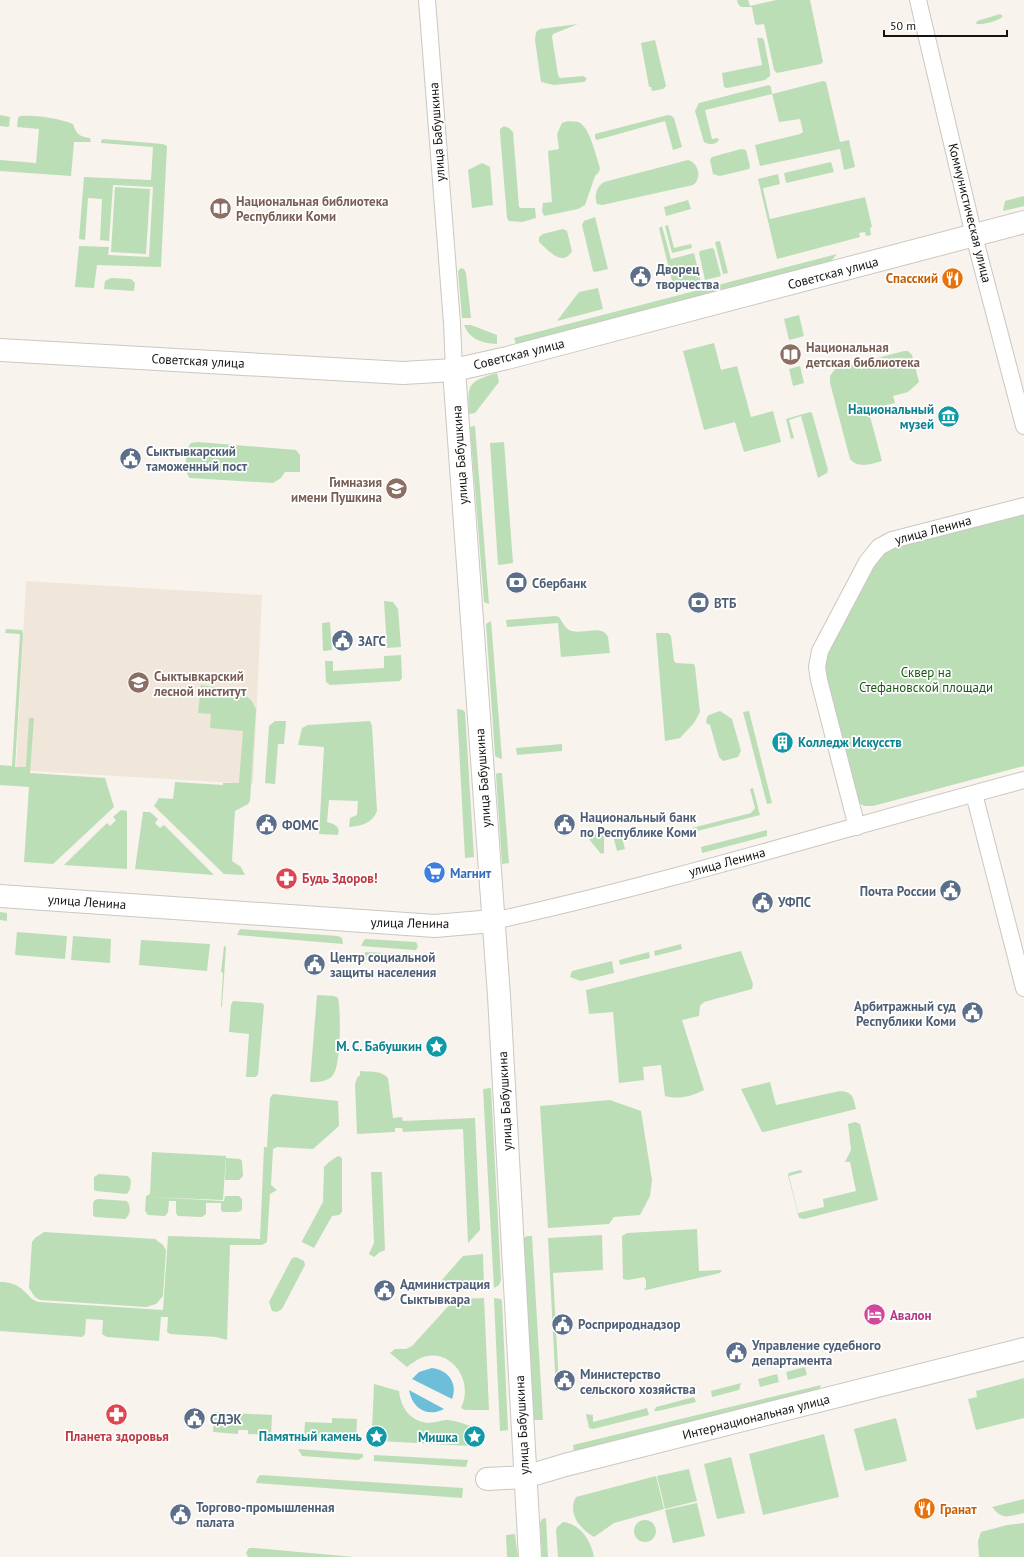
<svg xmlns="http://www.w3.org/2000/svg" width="1024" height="1557" viewBox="0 0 1024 1557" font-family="'PT Sans',sans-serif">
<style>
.built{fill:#f0e6da}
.green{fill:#bbdeb6}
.water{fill:#6dbfd9}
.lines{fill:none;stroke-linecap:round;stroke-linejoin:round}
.street-casing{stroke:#cbc7c1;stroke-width:18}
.secondary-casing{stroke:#cbc7c1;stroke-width:24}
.street{stroke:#fff;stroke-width:16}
.secondary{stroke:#fff;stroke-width:22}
.labels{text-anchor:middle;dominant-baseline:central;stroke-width:3.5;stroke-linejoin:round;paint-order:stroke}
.street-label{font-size:13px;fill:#161412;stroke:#fff}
.education-label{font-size:13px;font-weight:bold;fill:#785e54;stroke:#fff;text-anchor:start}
.service-label{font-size:13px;font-weight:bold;fill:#4e5e75;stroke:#fff;text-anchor:start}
.food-label{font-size:13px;font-weight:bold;fill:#c56008;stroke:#fff;text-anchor:end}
.culture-label{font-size:13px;font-weight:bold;fill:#0d838f;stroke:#fff;text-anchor:end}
.park-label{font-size:13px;fill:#1b5915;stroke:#fff}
.shop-label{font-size:13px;font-weight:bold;fill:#366cbe;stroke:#fff;text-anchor:start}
.health-label{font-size:13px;font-weight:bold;fill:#be3a42;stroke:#fff;text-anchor:start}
.hotel-label{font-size:13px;font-weight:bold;fill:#b23c85;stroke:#fff;text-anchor:start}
</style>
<rect width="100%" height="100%" fill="#f8f3ed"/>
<!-- built -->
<path class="built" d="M26,581L262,595L253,784L16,770Z"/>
<!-- green -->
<g class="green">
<path d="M737,0H748L750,6L776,0H810L823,62L821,64L777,73L774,70L764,24L757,25L755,24L752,7H741L738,4Z"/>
<path d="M1000,14L1003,16C999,21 983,25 976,24L977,21Z"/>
<path d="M578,24L553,34L552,37L558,75L560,78L583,76L585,77L587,79L584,82L554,85L541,82L535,40L536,32L540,29Z"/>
<path d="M757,38H762L764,40L770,71V76L765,80L727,88L724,87L722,73L762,65Z"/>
<path d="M655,40L666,86L663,89L652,91L651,87H649L641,43Z"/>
<path d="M823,81L826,82L840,142L849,140L855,167L844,170L840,149L760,166L755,145L800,134L803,132L800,119L779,122L772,94L705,110L712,139L718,138L719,140C716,145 709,145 704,142L695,111L699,103L769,85L771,87L772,94Z"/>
<path d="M0,115L10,117L9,127L0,126Z"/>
<path d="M668,115L672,116L674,118L682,147L673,150L665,121L597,140L595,138V134Z"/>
<path d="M20,116C37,115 57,118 73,124C76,134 80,137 90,138L91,142H74L71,176L0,171V160L36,163L39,129L17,127L18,118Z"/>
<path d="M568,121C571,122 575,121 578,122C590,126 596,157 600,168L599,172L595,176L585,205L578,209L544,216L542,211L543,203L552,202L548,151L559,149L557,134L562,123Z"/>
<path d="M504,126L509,128L513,132L519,207L521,208H535L536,218L522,222L509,221L507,218L500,133V129Z"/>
<path d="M103,139L163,144L167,146L161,267L97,265L94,288L75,287L79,246L109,247L108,255L149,257L153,187L113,185L109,241L100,240L102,199L88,198L85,240L79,239L84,177L151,180L153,147L101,143V141Z"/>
<path d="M741,149L746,150L750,166L749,169L720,176L713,174L710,160L712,157Z"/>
<path d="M688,160C699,163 702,179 693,185L602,205L597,204C594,196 596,187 604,182Z"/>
<path d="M831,162L834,172L786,183L784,173Z"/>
<path d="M482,163L490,167L493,205L472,208L468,170Z"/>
<path d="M778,174L780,184L764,188L763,189L770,219L865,197L872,227L870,228L871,235L866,236L865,232L859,233L860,237L777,259L758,179Z"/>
<path d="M115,187L150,189L146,254L111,252Z"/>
<path d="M1024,196V206L1003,211L1005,201Z"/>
<path d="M688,200L691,209L666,216L664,207Z"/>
<path d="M595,217L608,269L595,272L593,271L582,225L584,221Z"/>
<path d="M668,225L674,248L691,244L692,248L672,253L665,226Z"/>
<path d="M662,226L671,259L694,253L701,282L674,289L659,228Z"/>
<path d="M563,229L567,231L572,251C563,268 548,250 539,242V237L543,234Z"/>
<path d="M720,241L728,273L723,274L715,242Z"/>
<path d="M712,248L714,249L721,276L705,280L699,253L700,251Z"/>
<path d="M837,254L831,261L819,266L516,344L514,338Z"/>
<path d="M461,268L464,269L466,273L471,318H462L458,271Z"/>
<path d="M111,278L131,279L135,283L134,291L104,289L105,281Z"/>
<path d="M598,288L603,309L557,321L579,292Z"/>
<path d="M799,315L804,336L789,340L784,319Z"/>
<path d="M464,325H471L497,335V344C482,343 470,340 464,325Z"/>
<path d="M714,343L721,370L737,366L751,417L773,411L781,442L744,452L735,422L704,430L683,351Z"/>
<path d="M904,351H908L912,355L919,382L908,392L893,396L895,403L868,409L882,461C872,464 858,469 850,459L830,383V376L835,369Z"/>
<path d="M800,366L804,383L793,386L789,369Z"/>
<path d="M497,373L499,382L475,413L469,414C467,383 468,382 497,373Z"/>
<path d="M810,412L812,413L828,470L827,473L818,478L801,416L789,420L794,438L791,439L786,419Z"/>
<path d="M475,426L489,604L484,602L470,427Z"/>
<path d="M198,442L296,450L300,455V472H285L281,478L273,483L190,478C184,473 185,449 191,443Z"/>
<path d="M504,442L513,563L498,565L490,443Z"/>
<path d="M1024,511V766L873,806H864L858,802L824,680L826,655L876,562L888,549Z"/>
<path d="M384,601L393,602L398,609L401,647L387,648Z"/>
<path d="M555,616L559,617C562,621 564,627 569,630C580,636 602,623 608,637L610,653L561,657L558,623L507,627L506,620Z"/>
<path d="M491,621L502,759L496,757L495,755L486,624Z"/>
<path d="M330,622L332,650L323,651L322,623Z"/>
<path d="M6,629L22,630L23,634L15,767H26L29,718H34L30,773L105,778L114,807L53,864L24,862L29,787L0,785V765L12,766L20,634L5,633Z"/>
<path d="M656,633H668L671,636L674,661L676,663L694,664L695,667L700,712L694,723L680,738L665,741Z"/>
<path d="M401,655L402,678L400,681L330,685L326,682L325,661H333V671L384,668V656Z"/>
<path d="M201,685C216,688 239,689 251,700C253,703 254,706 256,709L250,801L248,804L235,811L232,861L241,867L245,875L224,874L154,806L159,798L173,799L175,782L223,785V783H239L243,731L210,728L211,714L198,713Z"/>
<path d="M457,709L463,710L465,712L474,857L465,858Z"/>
<path d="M720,711L732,719L741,751L738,757L723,761L719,757L710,725L706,723L707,717L709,715Z"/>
<path d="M749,711L772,803L767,804L743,712Z"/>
<path d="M275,721H286L284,744H278L275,784L265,783L269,726Z"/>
<path d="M370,721L372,726L377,811C373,823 361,826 349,827L350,818L357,815L358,801L329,800L327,822C334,824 341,826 338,835L319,834L324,747L298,745L302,728L308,725Z"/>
<path d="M562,744V751L517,755L516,748Z"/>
<path d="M497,773H502L509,863L502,864L496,775Z"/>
<path d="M753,788L760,815L682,835L676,832L751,813L755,808L750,789Z"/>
<path d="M121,810L127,811V869L64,865L107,823L110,826L116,820L113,817Z"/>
<path d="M143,812H150L158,819L155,823L160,828L164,825L214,875L135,869Z"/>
<path d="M620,830L625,849L617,851L612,832Z"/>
<path d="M767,830V836L702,853L701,847Z"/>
<path d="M602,832L604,833V853L601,854L589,839L594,834Z"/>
<path d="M0,912L7,913V921L0,920Z"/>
<path d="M240,929L338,936L342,938L343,944L237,935Z"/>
<path d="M17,932L67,936L65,959L15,955Z"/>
<path d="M73,936L111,939L110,963L71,960Z"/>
<path d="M366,939L416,942L418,946L416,950H414L361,946L364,940Z"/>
<path d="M141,940L210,944L207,971L139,965Z"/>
<path d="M681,944L682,949L655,956L654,951Z"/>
<path d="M224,946L226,947L222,1007H221L223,973L221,972Z"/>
<path d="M741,951L753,984L752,989L704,1002L700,1006L699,1016L682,1020L704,1090C692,1096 679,1100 665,1096L661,1065L643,1067L644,1080L619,1083L613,1012L589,1014L586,990Z"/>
<path d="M365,952L423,955V963L364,960Z"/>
<path d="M649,952L650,958L620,965L619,960Z"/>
<path d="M612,961L614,973L581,981L570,977L572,971Z"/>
<path d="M317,995L334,996L338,998C341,1010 341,1066 333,1075C328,1082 317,1082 310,1082Z"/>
<path d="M233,1001L262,1003L264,1005L258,1075L255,1077H246L249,1034L229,1032L231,1005Z"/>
<path d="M360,1071C370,1072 381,1070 388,1078L393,1118L402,1117L403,1121L475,1118L480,1230L468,1243L463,1129L403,1132L402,1128H395V1132L357,1134L355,1084L357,1078L360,1075Z"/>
<path d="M770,1082L776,1105L840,1091C853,1092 853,1097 856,1109L764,1132H762L741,1089Z"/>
<path d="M491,1088L501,1280L499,1285L494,1288L483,1089Z"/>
<path d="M273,1094L338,1101L339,1126L313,1149L277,1147L273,1149L271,1185L277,1190L270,1194L267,1242L262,1245H230L227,1340L216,1337L170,1334L167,1332L168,1317H161L159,1341L107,1337L102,1334L103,1320L86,1319L85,1334L82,1337L0,1331V1282C9,1282 17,1284 24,1291C30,1296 31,1300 39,1302L163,1310L168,1236L260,1239L264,1147H267L270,1098Z"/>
<path d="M610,1100L641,1111L652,1180L650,1196L640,1215L614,1217L609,1224L548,1228L540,1106Z"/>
<path d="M855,1122L860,1124L878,1200L804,1219L799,1218L788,1175L789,1173L800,1170L803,1172L789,1176L798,1213L824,1207L823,1199L856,1191L850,1162H845L851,1150L848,1124Z"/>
<path d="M152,1152L226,1156L223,1200L150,1197L224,1201L225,1196H239L242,1199V1210L238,1212H223L221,1210V1203H206V1214L202,1217L178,1216L176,1213V1201H169L168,1212L165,1216L148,1215L145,1211L146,1196L150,1194Z"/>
<path d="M338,1156L341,1157L342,1159V1212L339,1215L332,1216L314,1248L302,1242V1241L323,1202L324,1167L329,1162Z"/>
<path d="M226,1158L240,1159L242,1161L243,1176L239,1180H225Z"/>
<path d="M371,1172H382L385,1250L380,1252L374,1257L369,1254L374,1243Z"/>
<path d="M99,1174L128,1176L131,1180L130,1189L127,1194L96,1191L94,1190V1177Z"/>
<path d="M98,1199L127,1201C131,1207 131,1214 125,1219L95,1217L93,1215V1203L95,1200Z"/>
<path d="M697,1229L699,1271L722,1270L720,1273L646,1290L644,1289L646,1288V1280L644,1277L628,1280L623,1279L622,1236L627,1233Z"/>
<path d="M44,1232L155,1239L163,1245L166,1250L163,1296L156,1304L146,1307L40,1300L35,1297L29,1288L32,1242L35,1238Z"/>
<path d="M602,1235L603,1270L553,1273L559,1386H566V1389L556,1390L548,1238Z"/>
<path d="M527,1236H532L543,1420H534L523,1239Z"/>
<path d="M483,1254L484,1288L433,1290L463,1256Z"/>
<path d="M296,1257L304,1261L305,1265L282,1309L277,1312L272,1311L269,1302L292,1258Z"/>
<path d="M484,1298L489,1410H465L461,1408C475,1381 450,1346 421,1358C416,1360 411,1364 407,1367L390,1353L395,1349H406L412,1346L453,1301L458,1299Z"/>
<path d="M494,1298L501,1299L502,1302L508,1430L500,1431Z"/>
<path d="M805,1367L807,1375L788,1380L786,1372Z"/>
<path d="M777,1374L779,1382L760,1387L758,1379Z"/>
<path d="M1024,1378V1418L976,1430L968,1399L977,1397L976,1391Z"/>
<path d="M741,1383L739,1390L712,1397L711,1391Z"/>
<path d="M374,1384L399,1391C401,1408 410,1421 428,1423C435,1423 441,1420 447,1420C454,1420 466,1424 472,1427L469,1446L381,1441L382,1431L372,1430Z"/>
<path d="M821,1385L819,1391L574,1452L573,1445Z"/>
<path d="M694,1397L696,1402L658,1411H654L656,1407Z"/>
<path d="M647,1408L649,1415L593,1429L589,1428L586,1414L593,1415V1422Z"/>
<path d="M214,1412L272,1415L271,1435L248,1434V1430H238V1434L213,1432Z"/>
<path d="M332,1418L357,1419L356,1440L304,1437L305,1422L332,1423Z"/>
<path d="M896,1418L907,1461L865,1471L854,1429Z"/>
<path d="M824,1434L839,1497L763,1515L749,1454Z"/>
<path d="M298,1449L363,1454V1457L358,1460L302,1456Z"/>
<path d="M374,1455L468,1460L466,1467L374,1461Z"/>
<path d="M731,1457L745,1513L717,1519L704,1464Z"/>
<path d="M689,1469L697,1501L665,1509L657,1476Z"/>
<path d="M260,1475L463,1488L462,1498L256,1483L257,1479Z"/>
<path d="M656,1476L664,1509L614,1523L594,1537C580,1529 567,1513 576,1497Z"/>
<path d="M1024,1499V1513C1009,1516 1003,1521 992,1507Z"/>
<path d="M697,1503L705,1536L673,1543L665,1510Z"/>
<path d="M546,1518L548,1557H542L540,1523L542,1519Z"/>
<circle cx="645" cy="1531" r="11"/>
<path d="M563,1522C581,1524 591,1541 594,1557H558L556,1531L557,1527Z"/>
<path d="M1024,1523V1557H979L978,1541L981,1532L1007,1525Z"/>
<path d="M515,1534L518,1557H507L506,1535Z"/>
<path d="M249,1548H255L354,1557H248L246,1553Z"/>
</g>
<!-- water -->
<g class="water">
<path d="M432,1368C448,1370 458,1383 452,1399L412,1379L419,1372Z"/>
<path d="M409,1390L444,1409C427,1418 412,1408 409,1390Z"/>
</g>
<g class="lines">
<defs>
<g id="street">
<path d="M427,0L452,323L454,370"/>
<path d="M918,0L974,236L1024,426"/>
<path d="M974,794L1024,988"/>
<path d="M857,827L819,680L817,667L820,651L867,562L879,547L892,540L1024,506"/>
<path d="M493,921C672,882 847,827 1024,780"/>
</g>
<g id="secondary">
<path d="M0,350L403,373L454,370L507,358L1024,222"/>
<path d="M454,370L499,996L530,1557"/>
<path d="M0,896L435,926L493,921"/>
<path d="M487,1479L525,1477L565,1465L1024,1349"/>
</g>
</defs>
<!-- street casing -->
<use href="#street" class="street-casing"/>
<!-- secondary casing -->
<use href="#secondary" class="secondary-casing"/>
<!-- street -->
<use href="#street" class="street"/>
<!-- secondary -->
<use href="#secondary" class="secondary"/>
</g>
<!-- icons -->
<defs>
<symbol id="library-disc" viewBox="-11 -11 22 22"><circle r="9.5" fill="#8d6e63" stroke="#fff"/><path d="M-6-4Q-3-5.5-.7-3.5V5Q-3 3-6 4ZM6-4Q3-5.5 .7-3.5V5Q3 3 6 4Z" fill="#fff"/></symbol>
<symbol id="civic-disc" viewBox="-11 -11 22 22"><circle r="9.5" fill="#5c6f8a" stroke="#fff"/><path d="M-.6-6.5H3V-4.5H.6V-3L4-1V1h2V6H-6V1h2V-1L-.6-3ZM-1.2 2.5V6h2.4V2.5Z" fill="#fff"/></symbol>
<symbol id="restaurant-disc" viewBox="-11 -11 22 22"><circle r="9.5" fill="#e8710a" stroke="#fff"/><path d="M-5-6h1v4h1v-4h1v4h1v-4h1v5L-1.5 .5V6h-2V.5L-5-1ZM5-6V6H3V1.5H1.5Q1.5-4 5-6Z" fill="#fff"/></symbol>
<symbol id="museum-disc" viewBox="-11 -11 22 22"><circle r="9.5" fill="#0f9aa8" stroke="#fff"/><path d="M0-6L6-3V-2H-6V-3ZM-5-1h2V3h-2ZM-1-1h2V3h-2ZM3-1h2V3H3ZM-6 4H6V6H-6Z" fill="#fff"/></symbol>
<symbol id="school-disc" viewBox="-11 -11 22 22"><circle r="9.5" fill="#8d6e63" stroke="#fff"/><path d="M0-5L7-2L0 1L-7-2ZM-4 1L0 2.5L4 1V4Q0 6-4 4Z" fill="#fff"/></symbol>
<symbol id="bank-disc" viewBox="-11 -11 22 22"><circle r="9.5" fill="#5c6f8a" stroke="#fff"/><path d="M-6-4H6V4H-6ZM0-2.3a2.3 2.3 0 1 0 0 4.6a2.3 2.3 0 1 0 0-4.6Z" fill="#fff"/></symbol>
<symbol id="university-disc" viewBox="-11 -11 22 22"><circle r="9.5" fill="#8d6e63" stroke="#fff"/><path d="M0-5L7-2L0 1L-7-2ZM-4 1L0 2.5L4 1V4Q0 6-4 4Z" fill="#fff"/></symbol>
<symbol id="building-disc" viewBox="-11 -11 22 22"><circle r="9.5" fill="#0f9aa8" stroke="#fff"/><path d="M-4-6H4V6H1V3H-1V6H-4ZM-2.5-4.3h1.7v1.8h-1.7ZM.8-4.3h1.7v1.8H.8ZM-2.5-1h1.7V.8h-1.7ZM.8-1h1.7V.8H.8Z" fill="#fff"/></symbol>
<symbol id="supermarket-disc" viewBox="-11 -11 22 22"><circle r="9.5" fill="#3f7fe0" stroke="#fff"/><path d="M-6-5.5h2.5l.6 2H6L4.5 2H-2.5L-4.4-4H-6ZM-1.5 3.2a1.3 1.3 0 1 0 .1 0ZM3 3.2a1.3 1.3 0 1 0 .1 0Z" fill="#fff"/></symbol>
<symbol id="pharmacy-disc" viewBox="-11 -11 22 22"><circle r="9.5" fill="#e0444e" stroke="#fff"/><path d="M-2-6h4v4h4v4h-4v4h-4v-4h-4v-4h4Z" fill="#fff"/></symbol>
<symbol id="sight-disc" viewBox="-11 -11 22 22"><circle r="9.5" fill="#0f9aa8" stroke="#fff"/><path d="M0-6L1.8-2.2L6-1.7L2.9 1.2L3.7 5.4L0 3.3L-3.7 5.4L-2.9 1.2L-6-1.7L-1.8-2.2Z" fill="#fff"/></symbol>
<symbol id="hotel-disc" viewBox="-11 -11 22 22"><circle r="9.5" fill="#d1479c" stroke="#fff"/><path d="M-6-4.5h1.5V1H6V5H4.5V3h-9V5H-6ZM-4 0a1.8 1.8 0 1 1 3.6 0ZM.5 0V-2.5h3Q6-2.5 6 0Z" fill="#fff"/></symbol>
</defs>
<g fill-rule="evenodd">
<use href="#library-disc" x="208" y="196" width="25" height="25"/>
<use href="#civic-disc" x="628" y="264" width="25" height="25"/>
<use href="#restaurant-disc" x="940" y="266" width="25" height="25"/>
<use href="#library-disc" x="778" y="342" width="25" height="25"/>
<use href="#museum-disc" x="936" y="404" width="25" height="25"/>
<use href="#civic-disc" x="118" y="446" width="25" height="25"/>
<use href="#school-disc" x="384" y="476" width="25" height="25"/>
<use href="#bank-disc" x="504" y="570" width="25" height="25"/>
<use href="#bank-disc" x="686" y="590" width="25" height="25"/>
<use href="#civic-disc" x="330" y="628" width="25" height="25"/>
<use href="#university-disc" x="126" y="670" width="25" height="25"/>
<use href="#building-disc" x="770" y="730" width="25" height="25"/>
<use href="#civic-disc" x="552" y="812" width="25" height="25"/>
<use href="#civic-disc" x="254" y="812" width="25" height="25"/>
<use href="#supermarket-disc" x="422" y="860" width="25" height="25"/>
<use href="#pharmacy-disc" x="274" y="866" width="25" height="25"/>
<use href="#civic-disc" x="938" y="878" width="25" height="25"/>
<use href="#civic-disc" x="750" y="890" width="25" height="25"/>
<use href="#civic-disc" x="302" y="952" width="25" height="25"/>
<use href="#civic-disc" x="960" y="1000" width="25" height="25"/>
<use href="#sight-disc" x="424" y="1034" width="25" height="25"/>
<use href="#civic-disc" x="372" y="1278" width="25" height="25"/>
<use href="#hotel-disc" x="862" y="1302" width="25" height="25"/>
<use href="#civic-disc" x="550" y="1312" width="25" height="25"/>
<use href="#civic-disc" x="724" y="1340" width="25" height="25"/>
<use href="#civic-disc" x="552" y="1368" width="25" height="25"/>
<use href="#pharmacy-disc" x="104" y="1402" width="25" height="25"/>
<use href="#civic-disc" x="182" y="1406" width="25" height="25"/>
<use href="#sight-disc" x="364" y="1424" width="25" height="25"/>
<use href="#sight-disc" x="462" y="1424" width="25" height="25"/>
<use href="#restaurant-disc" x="912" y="1496" width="25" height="25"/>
<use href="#civic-disc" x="168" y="1502" width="25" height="25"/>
</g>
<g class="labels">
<!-- street labels -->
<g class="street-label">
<text transform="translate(437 132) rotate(-94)">улица Бабушкина</text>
<text transform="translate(970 213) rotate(76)">Коммунистическая улица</text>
<text transform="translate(833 273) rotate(-15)">Советская улица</text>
<text transform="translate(519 354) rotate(-14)">Советская улица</text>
<text transform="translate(198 361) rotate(3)">Советская улица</text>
<text transform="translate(460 455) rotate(-94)">улица Бабушкина</text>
<text transform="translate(933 530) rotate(-15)">улица Ленина</text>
<text transform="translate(483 778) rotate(-94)">улица Бабушкина</text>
<text transform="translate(727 862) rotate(-15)">улица Ленина</text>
<text transform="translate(87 902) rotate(4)">улица Ленина</text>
<text transform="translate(410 923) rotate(1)">улица Ленина</text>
<text transform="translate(505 1101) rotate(-93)">улица Бабушкина</text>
<text transform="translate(756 1417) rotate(-14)">Интернациональная улица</text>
<text transform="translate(522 1425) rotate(-93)">улица Бабушкина</text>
</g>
<!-- education labels -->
<g class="education-label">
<text x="236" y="201">Национальная библиотека<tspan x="236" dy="15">Республики Коми</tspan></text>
<text x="806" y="347">Национальная<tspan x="806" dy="15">детская библиотека</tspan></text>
<text x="382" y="482" text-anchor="end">Гимназия<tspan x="382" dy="15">имени Пушкина</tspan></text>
<text x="154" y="676">Сыктывкарский<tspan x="154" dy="15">лесной институт</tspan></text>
</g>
<!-- service labels -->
<g class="service-label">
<text x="656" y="269">Дворец<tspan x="656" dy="15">творчества</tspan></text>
<text x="146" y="451">Сыктывкарский<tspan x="146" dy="15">таможенный пост</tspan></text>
<text x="532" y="583">Сбербанк</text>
<text x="714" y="603">ВТБ</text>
<text x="358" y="641">ЗАГС</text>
<text x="580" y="817">Национальный банк<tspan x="580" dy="15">по Республике Коми</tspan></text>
<text x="282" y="825">ФОМС</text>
<text x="936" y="891" text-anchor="end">Почта России</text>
<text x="778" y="902">УФПС</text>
<text x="330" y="957">Центр социальной<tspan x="330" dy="15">защиты населения</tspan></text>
<text x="956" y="1006" text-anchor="end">Арбитражный суд<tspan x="956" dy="15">Республики Коми</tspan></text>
<text x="400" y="1284">Администрация<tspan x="400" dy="15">Сыктывкара</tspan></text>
<text x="578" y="1324">Росприроднадзор</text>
<text x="752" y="1345">Управление судебного<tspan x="752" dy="15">департамента</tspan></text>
<text x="580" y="1374">Министерство<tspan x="580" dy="15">сельского хозяйства</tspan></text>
<text x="210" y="1419">СДЭК</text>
<text x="196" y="1507">Торгово-промышленная<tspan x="196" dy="15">палата</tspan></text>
</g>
<!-- food labels -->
<g class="food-label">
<text x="938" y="278">Спасский</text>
<text x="940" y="1509" text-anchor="start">Гранат</text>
</g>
<!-- culture labels -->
<g class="culture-label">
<text x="934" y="409">Национальный<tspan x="934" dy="15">музей</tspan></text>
<text x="798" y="742" text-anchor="start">Колледж Искусств</text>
<text x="422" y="1046">М. С. Бабушкин</text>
<text x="362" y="1436">Памятный камень</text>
<text x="458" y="1437">Мишка</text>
</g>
<!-- park labels -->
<g class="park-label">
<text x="926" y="672">Сквер на<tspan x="926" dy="15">Стефановской площади</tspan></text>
</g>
<!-- shop labels -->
<g class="shop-label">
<text x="450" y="873">Магнит</text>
</g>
<!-- health labels -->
<g class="health-label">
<text x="302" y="878">Будь Здоров!</text>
<text x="117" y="1436" text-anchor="middle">Планета здоровья</text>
</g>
<!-- hotel labels -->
<g class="hotel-label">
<text x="890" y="1315">Авалон</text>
</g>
</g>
<!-- scale -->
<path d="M884 30v6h123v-6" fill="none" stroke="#161412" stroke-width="2"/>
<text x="890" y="30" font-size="12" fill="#161412" stroke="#ffffff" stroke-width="3" paint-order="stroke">50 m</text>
</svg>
